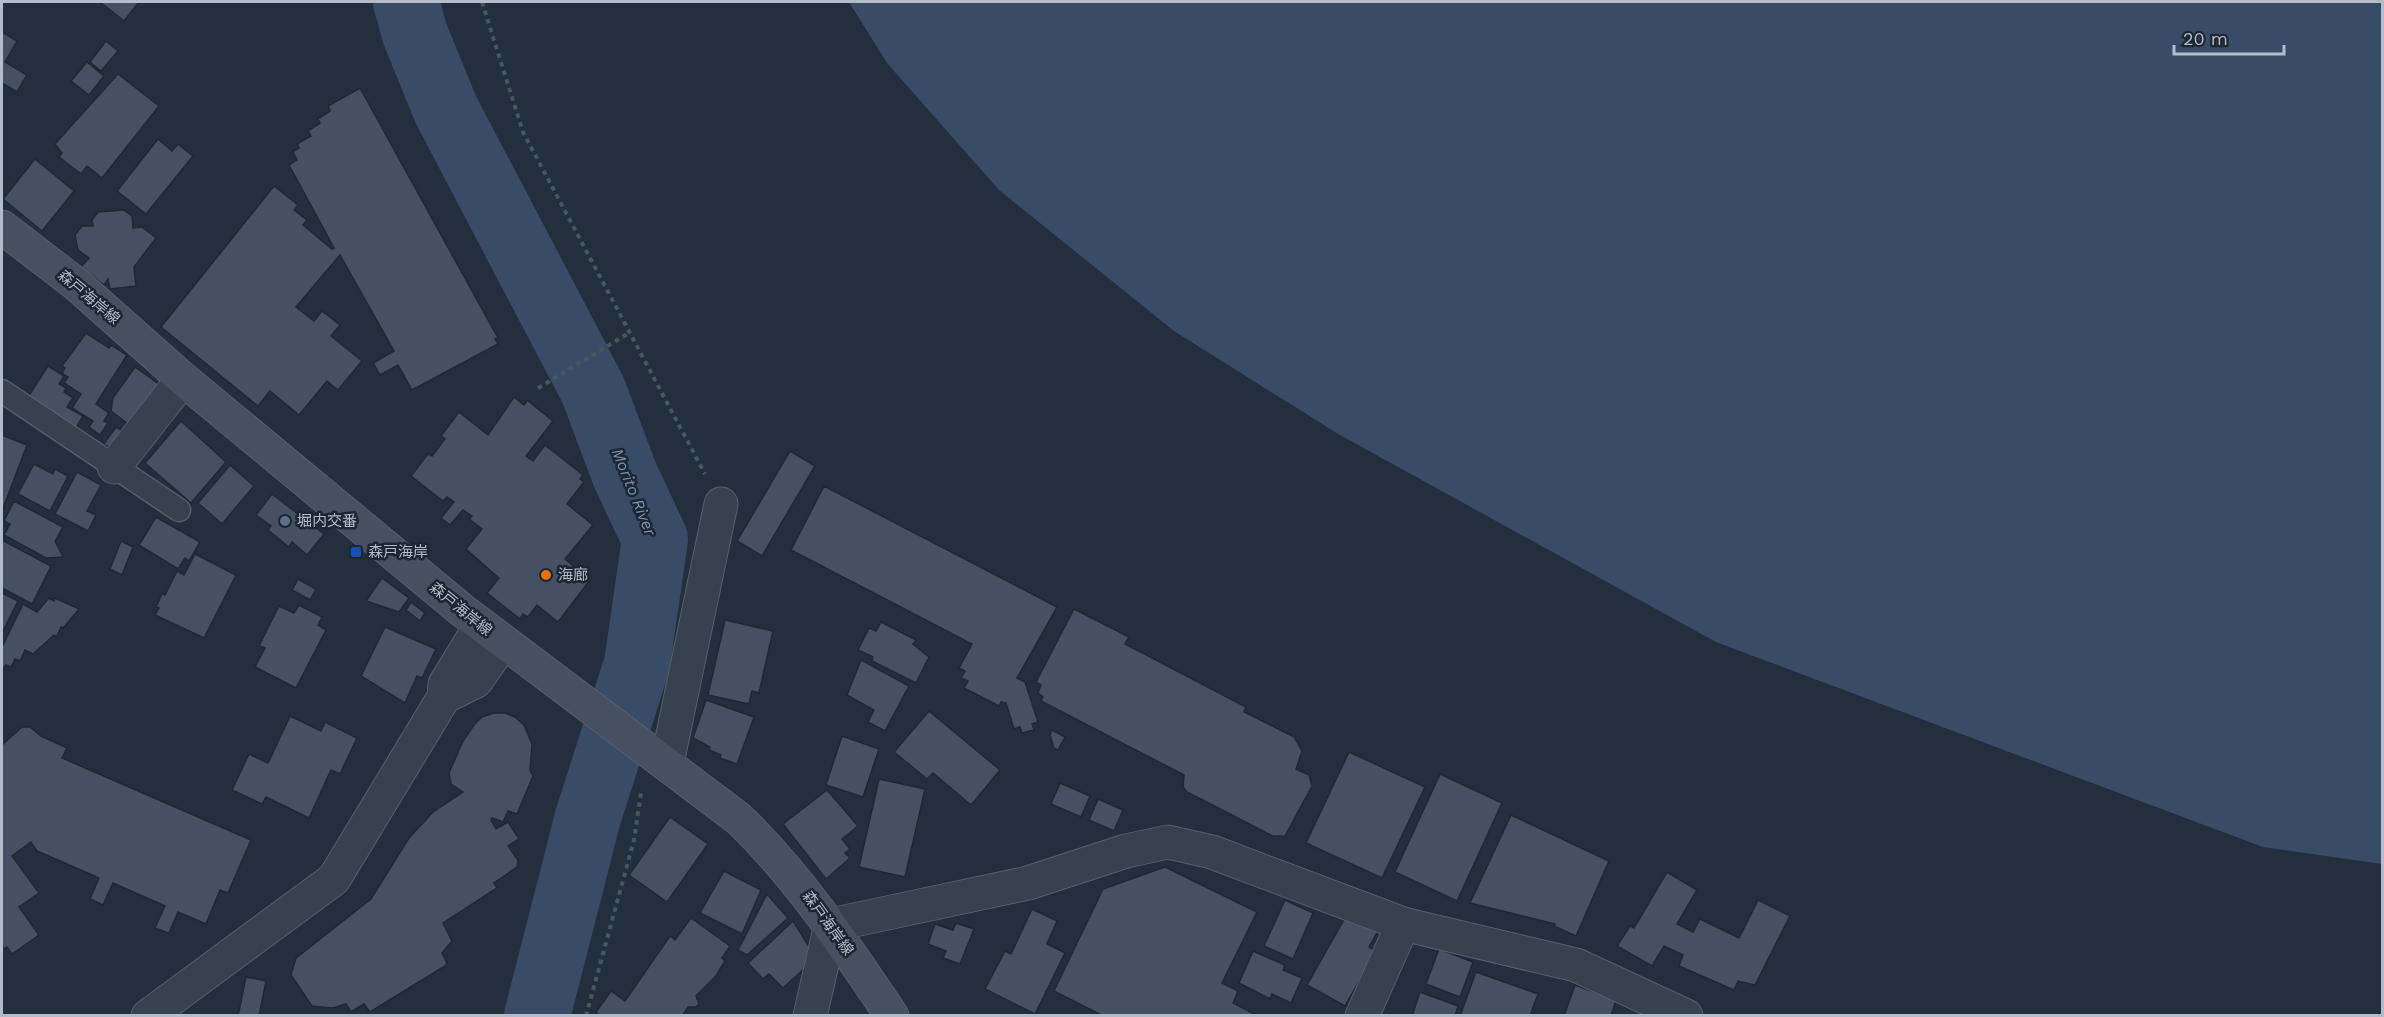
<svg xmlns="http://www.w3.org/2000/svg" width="2384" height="1017" viewBox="0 0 2384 1017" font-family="'Work Sans','Noto Sans JP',sans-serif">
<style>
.water{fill:#394c67}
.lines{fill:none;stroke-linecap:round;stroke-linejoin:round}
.river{stroke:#394c67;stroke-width:66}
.building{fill:#455162;stroke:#1f2835;stroke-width:1.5}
.lane-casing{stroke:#565f6c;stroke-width:25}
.street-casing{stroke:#565f6c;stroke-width:35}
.secondary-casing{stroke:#565f6c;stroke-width:35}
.path{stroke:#44595c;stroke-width:4;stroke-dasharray:4.5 4.5;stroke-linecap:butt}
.lane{stroke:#38414e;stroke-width:22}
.street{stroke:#38414e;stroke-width:33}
.secondary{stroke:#465061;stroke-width:33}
.service-dot{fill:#5c6f8a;stroke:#1d2633;stroke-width:2}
.transit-dot{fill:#1a4fb4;stroke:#1d2633;stroke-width:2}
.food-dot{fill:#e8710a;stroke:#1d2633;stroke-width:2}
.labels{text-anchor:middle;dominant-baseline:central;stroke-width:5;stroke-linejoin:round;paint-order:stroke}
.street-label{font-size:15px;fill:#b4bcc9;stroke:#1d2633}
.poi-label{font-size:15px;fill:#b4bcc9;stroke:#1d2633;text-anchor:start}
.water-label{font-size:16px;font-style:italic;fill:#7c92b1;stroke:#1d2633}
</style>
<rect width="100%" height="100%" fill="#242f3e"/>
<!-- water -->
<path class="water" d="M849,2H2382V864L2263,847L1716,642L1340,435L1174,331L999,190L887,63Z"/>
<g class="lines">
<!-- river -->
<path class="river" d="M406,2L415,34L446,110L593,390L625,475L655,539L637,664L588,817L537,1016"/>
</g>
<!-- building -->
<g class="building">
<path d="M100,2H139L124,21Z"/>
<path d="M2,32L17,41L5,62L27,75L17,92L2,83Z"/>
<path d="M106,41L118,51L101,71L90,62Z"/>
<path d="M87,62L104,76L89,95L71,81Z"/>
<path d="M118,74L159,106L102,178L87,166L81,174L59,157L62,153L55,144Z"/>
<path d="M360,88L498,338L495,339L498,344L412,390L398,365L380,375L373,363L394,351L340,255L296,307L314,321L322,311L340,325L331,336L362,361L338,390L327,381L299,415L270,391L258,406L161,327L274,186L298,205L294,210L307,220L303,225L332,249L334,248L289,165L297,160L293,152L299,148L297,144L311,136L308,131L320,123L318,119L330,111L328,106Z"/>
<path d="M158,139L172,151L178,144L193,156L146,214L117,191Z"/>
<path d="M35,159L74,191L42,231L3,199Z"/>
<path d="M124,210L132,216L133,228L142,227L156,238L134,267L136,286L110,289L108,279L104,285L81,267L89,258L78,250L75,235L82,226H93L92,220L98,212Z"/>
<path d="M86,333L109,348L111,345L127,355L96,404L109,413L104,421L108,423L100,435L89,427L93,421L72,408L81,394L64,383L68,377L62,373L65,368L62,366Z"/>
<path d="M48,366L64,376L59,384L66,388L64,392L73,398L67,407L83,416L73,433L26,400Z"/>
<path d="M135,367L160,385L131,426L111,411L113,398Z"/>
<path d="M514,397L524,405L527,400L553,421L526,456L533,461L545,445L583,475L580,479L584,482L567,504L593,525L565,559L590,580L558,622L537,605L528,617L523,614L520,619L487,593L499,578L466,549L482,529L469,519L472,516L463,510L450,525L441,518L454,502L447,497L443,501L411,476L428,454L432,456L445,439L441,436L459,412L488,435Z"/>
<path d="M181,421L226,462L191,503L145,463Z"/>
<path d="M116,427L128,434L118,449L103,445Z"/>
<path d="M2,435L27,445L2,511Z"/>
<path d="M790,451L815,466L762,556L737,541Z"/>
<path d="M34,464L53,474L55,469L68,476L50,511L18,494Z"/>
<path d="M230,465L254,486L222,524L198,503Z"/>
<path d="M77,472L101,485L87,511L96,515L88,531L55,514Z"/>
<path d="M824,486L1057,607L1017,678L1025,682L1038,722L1032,724L1034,730L1022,733L1020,727L1014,729L1006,703L1001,702L999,706L964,688L968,681L961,678L965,671L959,668L972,644L791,550Z"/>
<path d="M272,494L324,534L307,555L292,542L289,547L268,530L271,526L256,515Z"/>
<path d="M14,501L63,527L55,541L63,557L46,558L4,535L10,524L4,521Z"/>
<path d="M156,517L200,542L189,561L185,558L178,569L139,545Z"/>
<path d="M2,540L51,566L32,604L2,588Z"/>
<path d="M121,541L133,547L122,575L110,569Z"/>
<path d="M195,554L236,575L204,638L155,615L159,608L156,607L162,594L165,595L177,571L184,575Z"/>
<path d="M382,578L409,598L399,612L366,601Z"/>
<path d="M298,579L316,589L310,600L292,590Z"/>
<path d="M2,593L18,601L2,633Z"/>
<path d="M49,598L54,601L55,598L79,609L63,628L61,627L57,636L54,635L33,654L25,650L20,661L15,659L11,667L6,665L2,670V647L23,604L37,612Z"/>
<path d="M411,602L425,613L420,621L406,610Z"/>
<path d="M299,605L322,617L318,625L326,630L296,688L255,667L265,648L259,646L279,606L294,613Z"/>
<path d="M1074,609L1129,637L1125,644L1246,707L1244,712L1294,737L1302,751L1296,769L1309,775L1312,786L1285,836H1273L1187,792L1183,787L1184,775L1041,701L1043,697L1038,693L1041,685L1036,682Z"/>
<path d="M725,620L773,631L759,693L752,691L749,704L708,695Z"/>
<path d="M881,622L916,640L913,644L929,657L916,683L872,661L873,657L858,650L869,628L876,631Z"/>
<path d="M385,627L436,649L422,678L417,676L405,703L361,676Z"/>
<path d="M861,660L909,686L885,731L868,722L874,710L847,695Z"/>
<path d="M706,700L754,717L737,764L720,758L721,755L709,750L710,747L693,738Z"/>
<path d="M929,711L1000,770L971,805L933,773L927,779L894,752Z"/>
<path d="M494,713H505L515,717L524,725L532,744L530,770L533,776L517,814L508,811L503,822L492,818L491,820L496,829L508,822L519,839L508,846L518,860L517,867L494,883L497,888L443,923L452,941L442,953L447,963L445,966L370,1012L364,1004L351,1012L346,1004L333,1008L312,1006L291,975L296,958L371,899L409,838L433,812L463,792L451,784L449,773L463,741L474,725L482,717Z"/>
<path d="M290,716L321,731L325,722L357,738L340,774L331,770L309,818L266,797L262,804L232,790L249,754L268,763Z"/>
<path d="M22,727H30L41,736L67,748L62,758L251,840L228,893L220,890L206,924L178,912L169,933L155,928L165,906L113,883L103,905L90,899L99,878L37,851L31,842L12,856L39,893L19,907L39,935L12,954L7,947L4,949L2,945V745Z"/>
<path d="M1052,730L1065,737L1058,750L1054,748L1050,735Z"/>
<path d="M842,736L879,749L863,797L826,785Z"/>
<path d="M1349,752L1425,787L1382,878L1306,843Z"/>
<path d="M1440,774L1502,803L1457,901L1395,872Z"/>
<path d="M879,779L925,789L905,877L859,867Z"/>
<path d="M1060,783L1090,796L1081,817L1051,804Z"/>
<path d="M827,790L858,826L842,839L850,849L845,853L850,858L826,879L783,824Z"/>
<path d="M1098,799L1123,810L1114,831L1089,820Z"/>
<path d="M1511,815L1609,861L1576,936L1554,926L1555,924L1470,903Z"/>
<path d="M670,817L708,844L667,902L629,875Z"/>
<path d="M1165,867L1257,912L1222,983L1238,991L1233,1003L1258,1016H1103L1054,991L1103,889Z"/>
<path d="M724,871L761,890L742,934L700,913Z"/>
<path d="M1667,872L1697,890L1677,924L1693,932L1700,919L1739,938L1758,900L1790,916L1755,985L1738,981L1734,990L1679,966L1683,955L1664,946L1652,966L1617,946L1630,926L1634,928Z"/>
<path d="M767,894L788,918L747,955L738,950Z"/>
<path d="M1285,900L1313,913L1293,959L1264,946Z"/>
<path d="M1032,909L1057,921L1047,944L1065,953L1035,1014L985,989L1005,951L1011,954Z"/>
<path d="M691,918L730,946L722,958L725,961L716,976L696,996L699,1004L696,1007H688L682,1016H600L596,1012L611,991L625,1001L670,936L675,940Z"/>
<path d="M1345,918L1379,929L1369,947L1376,951L1345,1006L1307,985Z"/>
<path d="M793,921L816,958L783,988L769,974L763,979L748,963Z"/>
<path d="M956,923L974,929L960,964L943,958L946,951L928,944L935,924L953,930Z"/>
<path d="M1439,949L1473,962L1460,997L1426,984Z"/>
<path d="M1253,951L1285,965L1283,970L1302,978L1291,1003L1272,994L1270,999L1239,983Z"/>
<path d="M1476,972L1538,994L1530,1016H1460Z"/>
<path d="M246,977L266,981L259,1016H238Z"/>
<path d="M1575,985L1616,1000L1611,1016H1564Z"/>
<path d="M1420,992L1458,1006L1455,1016H1412Z"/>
</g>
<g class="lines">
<defs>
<path id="lane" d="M2,391L179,510"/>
<g id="street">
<path d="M114,467L183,379"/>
<path d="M444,697L476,681L503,642"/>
<path d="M667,763L721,504"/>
<path d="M148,1016L334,879L444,697L445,684L481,625"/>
<path d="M810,1016L831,925L1028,883L1126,851L1168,842L1212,852L1403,924L1576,965L1686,1016"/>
<path d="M1362,1016L1403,924"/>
</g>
<path id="secondary" d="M2,227L76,284L183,379L463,611L739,819C799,877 845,946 892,1016"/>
</defs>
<!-- lane casing -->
<use href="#lane" class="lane-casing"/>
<!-- street casing -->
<use href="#street" class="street-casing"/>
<!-- secondary casing -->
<use href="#secondary" class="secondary-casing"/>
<!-- path -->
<g class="path">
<path d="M482,2L523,132L705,474"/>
<path d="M538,388L629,333"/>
<path d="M586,1016L634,840L641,793L643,794"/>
</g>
<!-- lane -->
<use href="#lane" class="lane"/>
<!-- street -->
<use href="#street" class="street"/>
<!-- secondary -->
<use href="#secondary" class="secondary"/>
</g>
<!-- markers -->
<circle class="service-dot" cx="285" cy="521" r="6"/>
<rect class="transit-dot" x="350" y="546" width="12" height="12" rx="3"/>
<circle class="food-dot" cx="546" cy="575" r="6"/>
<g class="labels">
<!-- street labels -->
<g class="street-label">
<text transform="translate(89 297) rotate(40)">森戸海岸線</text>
<text transform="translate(461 609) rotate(39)">森戸海岸線</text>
<text transform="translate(828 923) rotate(54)">森戸海岸線</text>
</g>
<!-- poi labels -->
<g class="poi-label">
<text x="297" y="521">堀内交番</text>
<text x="368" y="552">森戸海岸</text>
<text x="558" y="575">海廊</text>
</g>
<!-- water labels -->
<g class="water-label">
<text transform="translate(634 492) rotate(68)">Morito River</text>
</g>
</g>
<!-- border -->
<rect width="2384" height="1017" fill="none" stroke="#b4bcc9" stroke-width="6"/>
<!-- scale -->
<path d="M2174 45v9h110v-9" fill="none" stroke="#b4bcc9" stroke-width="3"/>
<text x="2183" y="45" font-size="18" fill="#b4bcc9" stroke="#1d2633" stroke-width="4.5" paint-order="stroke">20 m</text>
</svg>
